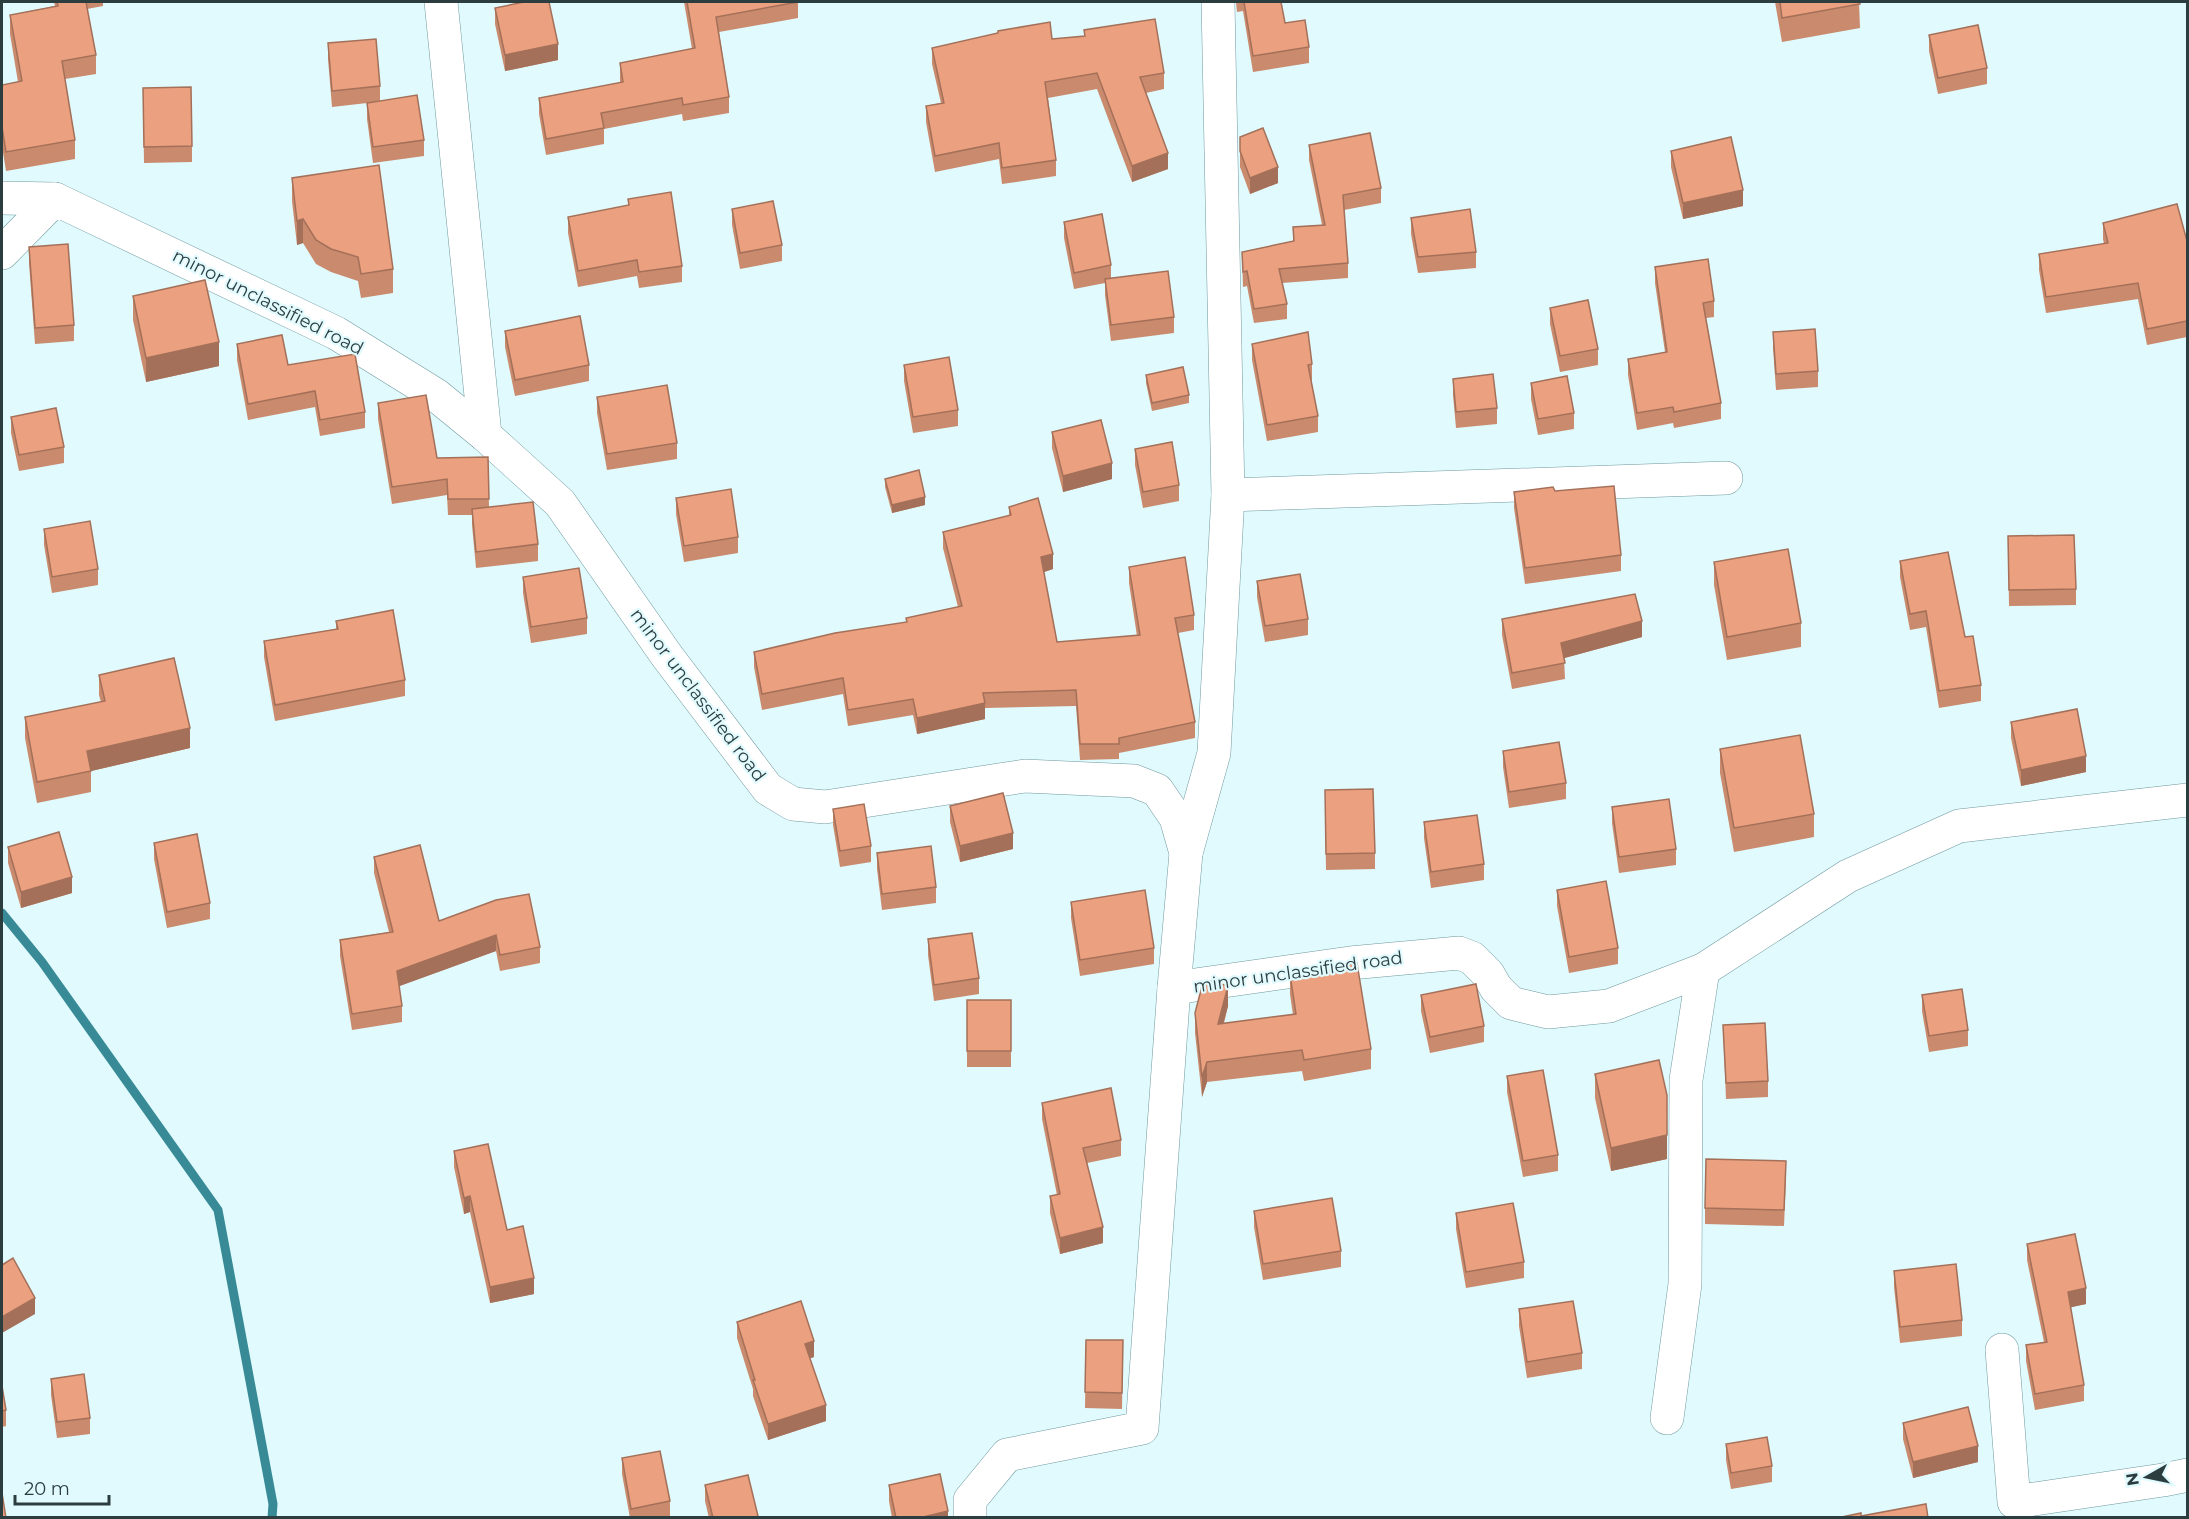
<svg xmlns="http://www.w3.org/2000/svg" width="2189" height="1519" viewBox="0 0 2189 1519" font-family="Montserrat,sans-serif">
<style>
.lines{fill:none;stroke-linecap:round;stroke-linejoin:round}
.stream{stroke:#388b96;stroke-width:9}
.minor-casing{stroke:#70999f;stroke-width:34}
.minor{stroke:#fff;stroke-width:33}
.wall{fill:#ca8a6d}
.shaded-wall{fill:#a47059}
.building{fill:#eba07f;stroke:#a47059;stroke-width:1.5}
.labels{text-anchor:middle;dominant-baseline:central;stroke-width:4.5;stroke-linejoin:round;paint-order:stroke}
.street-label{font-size:18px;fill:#2c3d40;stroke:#e0fafd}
</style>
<rect width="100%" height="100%" fill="#e0fafd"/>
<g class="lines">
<!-- stream -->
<path class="stream" d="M2,913L42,962L218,1210L273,1504L272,1518"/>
<defs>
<g id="minor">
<path d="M441,2L485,435"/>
<path d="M2,198L55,199"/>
<path d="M2,253L55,199L336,333L436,395L485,435L560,503L667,656L768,789L793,804L825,807L1025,776L1134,781L1157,790L1176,818L1186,853L1174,988L1350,963L1459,953L1472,958L1488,974L1496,988L1511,1003L1548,1012L1609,1006L1703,970L1848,876L1959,826L2188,800"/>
<path d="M1228,495L1726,478"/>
<path d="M1186,853L1214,753L1228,495L1218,2"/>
<path d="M2002,1350L2014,1502L2163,1480L2188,1475"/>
<path d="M1667,1418L1685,1284L1686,1080L1703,970"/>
<path d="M970,1518V1500L1007,1455L1142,1428L1174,988"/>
</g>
</defs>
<!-- minor casing -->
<use href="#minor" class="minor-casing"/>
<!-- minor -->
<use href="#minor" class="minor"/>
</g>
<!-- wall -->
<g class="wall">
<path d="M54,2H103V6L87,9L96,55V74L65,79L75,140V159L6,171L2,146V85L18,82L10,34V15L55,6Z"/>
<path d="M684,2H798V18L719,32L729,97V113L683,121L682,114L604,129V144L546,155L539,114V98L620,83V63L692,49Z"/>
<path d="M1236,2H1281L1285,23L1309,47V63L1253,72L1243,11L1237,12Z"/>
<path d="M1775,2H1859L1860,28L1782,42Z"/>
<path d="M495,8L558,60L505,71L495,24Z"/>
<path d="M1929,35L1987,68V84L1938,94L1929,51Z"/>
<path d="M1052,39L1164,73V89L1146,93L1168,169L1132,182L1097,89L1048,98L1056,160V176L1002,184L999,159L935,172L926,122V106L941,103L932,64V48Z"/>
<path d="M328,43L380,86V101L424,140V156L373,163L367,119V103L332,107L328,59Z"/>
<path d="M143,88L192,146V162L144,163Z"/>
<path d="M1240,137L1278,183L1250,194L1240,167Z"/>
<path d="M1309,145L1381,188V203L1344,210L1348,263V278L1282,283L1287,304V319L1254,323L1247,286L1243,287L1242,252L1293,241V227L1322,225L1309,160Z"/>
<path d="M1671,151L1743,206L1683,219L1671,167Z"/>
<path d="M292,178L393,269V293L361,298L358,281L331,272L316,264L303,243L297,245L292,201Z"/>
<path d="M628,199L682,266V282L639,288L637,276L578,287L568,233V217L628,206Z"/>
<path d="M732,209L782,245V261L740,269L732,225Z"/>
<path d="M1411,218L1476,252V268L1418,273L1411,234Z"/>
<path d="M1064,222L1111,265V278L1174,317V333L1111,341L1105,295V283L1074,289L1064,238Z"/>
<path d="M2103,223L2187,241V337L2147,345L2138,299L2046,313L2039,270V254L2104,244L2103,239Z"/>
<path d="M29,247L74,325V341L35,344L29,263Z"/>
<path d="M1655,267L1714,301V317L1706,318L1721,403V419L1674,428L1673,423L1637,430L1628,375V359L1665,352L1655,283Z"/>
<path d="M133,296L219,366L146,382L133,320Z"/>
<path d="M1550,308L1598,349V365L1560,372L1550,324Z"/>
<path d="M505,331L589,365V381L515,396L505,347Z"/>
<path d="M1773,332L1818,371V387L1776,390L1773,348Z"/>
<path d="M237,344L288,365L365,412V428L320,436L315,407L248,420L237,360Z"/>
<path d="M1252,344L1312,364V380H1311L1318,416V432L1267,441L1252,360Z"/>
<path d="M904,365L958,410V426L913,433L904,381Z"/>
<path d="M1146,375L1189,395V403L1152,411L1146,383Z"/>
<path d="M1453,379L1497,408V424L1456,428L1453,395Z"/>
<path d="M1531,383L1574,413V429L1538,435L1531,399Z"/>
<path d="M597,397L677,443V459L607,470L597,413Z"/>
<path d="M378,403L437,458L488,457L489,507L538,544V561L476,568L472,525V515H448L447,495L392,504L378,419Z"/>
<path d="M11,417L64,447V463L19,471L11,433Z"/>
<path d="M1052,432L1112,479L1063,492L1052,448Z"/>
<path d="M1135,449L1179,485V501L1143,508L1135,465Z"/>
<path d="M885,479L925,505L892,513L885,487Z"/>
<path d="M1555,491L1621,555V571L1525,584L1514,508V492Z"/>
<path d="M676,498L738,537V553L684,562L676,514Z"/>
<path d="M1009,507L1053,569L1044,572L1057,642L1137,636L1129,583V567L1194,615V630L1178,633L1195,722V738L1119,753V759L1080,760L1076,706L985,708V719L917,734L913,715L848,726L843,694L762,710L754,667V652L906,622V618L958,607L943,548V532L1009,516Z"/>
<path d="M44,529L98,569V585L52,593L44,545Z"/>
<path d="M2008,536L2076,589V605L2009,606Z"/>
<path d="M1900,561L1965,637L1981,685V701L1939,708L1926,627L1910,630L1900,577Z"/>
<path d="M1714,562L1801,623V647L1727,660L1714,585Z"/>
<path d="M523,577L587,618V634L531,643L523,593Z"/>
<path d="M1257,581L1308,619V635L1265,642L1257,597Z"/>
<path d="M1502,619L1642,637L1564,658L1565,679L1512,689L1502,635Z"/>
<path d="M336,621L405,680V696L275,721L264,657V641L336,629Z"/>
<path d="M99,675L190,748L91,771V792L37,803L25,738V717L101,702L99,695Z"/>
<path d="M2011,722L2086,772L2021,786L2011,738Z"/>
<path d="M1720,749L1814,814V837L1734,852L1720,773Z"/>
<path d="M1503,751L1566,783V799L1509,808L1503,767Z"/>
<path d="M950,806L1013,849L960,862L950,822Z"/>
<path d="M1325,806L1375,853V869L1326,870Z"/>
<path d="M1612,807L1676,849V865L1619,873L1612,823Z"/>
<path d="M833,809L871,846V862L840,867L833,825Z"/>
<path d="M1424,822L1484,864V880L1431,888L1424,838Z"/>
<path d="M154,843L210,903V919L167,928L154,859Z"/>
<path d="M8,847L72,893L21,908L8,863Z"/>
<path d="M877,853L936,887V903L882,910L877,869Z"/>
<path d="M374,857L439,921L540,947V963L500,971L496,951L399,986L402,1006V1022L352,1030L340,956V940L389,932L374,873Z"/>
<path d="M1557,890L1618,948V964L1569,973L1557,906Z"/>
<path d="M1071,902L1154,948V964L1080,976L1071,918Z"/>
<path d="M928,939L979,978V994L934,1001L928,955Z"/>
<path d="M1290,974L1371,1049V1069L1304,1081L1302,1071L1207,1082L1202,1097L1195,1033V1013L1228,1006L1224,1023L1293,1015L1290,994Z"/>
<path d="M1421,995L1484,1026V1042L1430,1053L1421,1011Z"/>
<path d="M1922,995L1968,1030V1046L1929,1052L1922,1011Z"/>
<rect x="967" y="1000" width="44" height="67"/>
<path d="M1723,1025L1768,1081V1097L1726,1099Z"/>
<path d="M1595,1074L1667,1159L1611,1171L1595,1098Z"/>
<path d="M1507,1076L1558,1155V1171L1523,1177L1507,1092Z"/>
<path d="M1042,1103L1121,1140V1156L1087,1163L1103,1243L1060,1254L1050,1213V1196L1057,1195L1042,1119Z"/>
<path d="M454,1151L534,1294L490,1303L470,1212L464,1214L454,1167Z"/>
<path d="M1786,1177L1784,1226L1705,1224V1208Z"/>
<path d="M1254,1211L1341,1251V1267L1263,1280L1254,1227Z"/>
<path d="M1456,1213L1524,1262V1278L1466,1288L1456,1229Z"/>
<path d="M2027,1244L2086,1304L2070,1307L2084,1385V1401L2035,1410L2026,1361V1345L2044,1342L2027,1260Z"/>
<path d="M1894,1271L1962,1320V1336L1900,1343L1894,1287Z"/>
<path d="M1519,1309L1582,1353V1369L1527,1378L1519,1326Z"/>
<path d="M737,1322L814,1357L810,1358L826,1421L768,1440L753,1396V1389L737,1338Z"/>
<path d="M1086,1340H1123L1122,1409L1085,1408Z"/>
<path d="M51,1379L90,1418V1434L57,1438L51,1395Z"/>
<path d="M2,1386L6,1410V1426L2,1427Z"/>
<path d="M1903,1423L1978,1462L1913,1478L1903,1439Z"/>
<path d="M1726,1444L1772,1466V1482L1731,1489L1726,1460Z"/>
<path d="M622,1458L670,1501V1517L630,1518L622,1474Z"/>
<path d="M705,1485L758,1518H709L705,1501Z"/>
<path d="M889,1485L948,1518H892L889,1501Z"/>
</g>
<!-- shaded-wall -->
<g class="shaded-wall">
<path d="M558,44V60L505,71V55Z"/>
<path d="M1168,153V169L1132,182V166Z"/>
<path d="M1278,167V183L1250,194V178Z"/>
<path d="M1743,190V206L1683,219V203Z"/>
<path d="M303,219V243L297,245V221Z"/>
<path d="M219,342V366L146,382V358Z"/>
<path d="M1112,463V479L1063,492V476Z"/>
<path d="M925,497V505L892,513V505Z"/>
<path d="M1053,554V569L1041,573V557Z"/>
<path d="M1642,621V637L1561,659V643Z"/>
<path d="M985,703V719L917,734V718Z"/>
<path d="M190,728V748L87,772V751Z"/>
<path d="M2086,756V772L2021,786V770Z"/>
<path d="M1013,833V849L960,862V846Z"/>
<path d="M72,877V893L21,908V892Z"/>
<path d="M496,935V951L397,987V971Z"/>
<path d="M1228,986V1006L1218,1044V1024Z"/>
<path d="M1207,1062V1082L1202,1097V1077Z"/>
<path d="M1667,1095V1159L1611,1171V1148Z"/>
<path d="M470,1196V1212L464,1214V1198Z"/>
<path d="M1103,1227V1243L1060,1254V1238Z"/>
<path d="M534,1278V1294L490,1303V1287Z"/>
<path d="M2086,1288V1304L2068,1308V1292Z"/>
<path d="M35,1298V1314L2,1333V1317Z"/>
<path d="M814,1341V1357L805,1360V1344Z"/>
<path d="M826,1405V1421L768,1440V1424Z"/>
<path d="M1978,1446V1462L1913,1478V1462Z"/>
<path d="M948,1511V1518H919Z"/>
</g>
<!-- building -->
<g class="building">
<path d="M57,2H86L96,55L62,61L75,140L6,152L2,127V85L22,81L10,15L58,6Z"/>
<path d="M524,2H549L558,44L505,55L495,8Z"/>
<path d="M687,2H798L716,17L729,97L683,105L682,98L601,113L604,128L546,139L539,98L623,82L620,63L695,48Z"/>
<path d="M1244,2H1281L1285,23L1305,20L1309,47L1253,56Z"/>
<path d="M1780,2H1859L1860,4L1782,18Z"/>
<path d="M1155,19L1164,73L1140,77L1168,153L1132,166L1097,73L1045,82L1056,160L1002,168L999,143L935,156L926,106L944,103L932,48L998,33V31L1050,22L1052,39L1085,36L1084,30Z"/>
<path d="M1978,25L1987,68L1938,78L1929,35Z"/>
<path d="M376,39L380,86L332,91L328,43Z"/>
<path d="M191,87L192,146L144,147L143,88Z"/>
<path d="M417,95L424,140L373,147L367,103Z"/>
<path d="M1263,128L1278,167L1250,178L1240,151V137Z"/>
<path d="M1370,133L1381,188L1343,195L1348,263L1279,269L1287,304L1254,309L1247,271L1243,272L1242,252L1294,241L1293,227L1325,225L1309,145Z"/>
<path d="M1731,137L1743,190L1683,203L1671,151Z"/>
<path d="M379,165L393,269L361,274L358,257L331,249L316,240L303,219L297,221L292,178Z"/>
<path d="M671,192L682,266L639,272L637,260L578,271L568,217L629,205L628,199Z"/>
<path d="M773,201L782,245L740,253L732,209Z"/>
<path d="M2177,204L2187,241V321L2147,329L2138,283L2046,297L2039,254L2108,243L2103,223Z"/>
<path d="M1470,209L1476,252L1418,257L1411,218Z"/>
<path d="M1102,214L1111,265L1074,273L1064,222Z"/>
<path d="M68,244L74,325L35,328L29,247Z"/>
<path d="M1708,259L1714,301L1703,303L1721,403L1674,412L1673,407L1637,413L1628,359L1667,352L1655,267Z"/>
<path d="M1168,271L1174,317L1111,325L1105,279Z"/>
<path d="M205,280L219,342L146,358L133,296Z"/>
<path d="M1588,300L1598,349L1560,356L1550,308Z"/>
<path d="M580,316L589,365L515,380L505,331Z"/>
<path d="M1815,329L1818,371L1776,374L1773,332Z"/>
<path d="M1308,332L1312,364L1308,365L1318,416L1267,425L1252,344Z"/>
<path d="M282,335L288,365L355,354L365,412L320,420L315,391L248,404L237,344Z"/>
<path d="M949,357L958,410L913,417L904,365Z"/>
<path d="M1183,367L1189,395L1152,403L1146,375Z"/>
<path d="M1493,374L1497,408L1456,412L1453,379Z"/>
<path d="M1567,376L1574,413L1538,419L1531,383Z"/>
<path d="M667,385L677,443L607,454L597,397Z"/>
<path d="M426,395L437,458L488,457L489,499H448L447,479L392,487L378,403Z"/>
<path d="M56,408L64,447L19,455L11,417Z"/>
<path d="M1101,420L1112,463L1063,476L1052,432Z"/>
<path d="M1172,442L1179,485L1143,492L1135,449Z"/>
<path d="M919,470L925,497L892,505L885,479Z"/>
<path d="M1614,486L1621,555L1525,568L1514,492L1553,487L1555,491Z"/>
<path d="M731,489L738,537L684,546L676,498Z"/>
<path d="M1038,498L1053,554L1041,557L1057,642L1140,635L1129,567L1185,557L1194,615L1175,618L1195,722L1119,738V744H1080L1076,690L983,693L985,703L917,718L913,699L848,710L843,678L762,694L754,652L835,633L907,622L906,618L962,606L943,532L1011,515L1009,507Z"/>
<path d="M533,502L538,544L476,552L472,509Z"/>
<path d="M90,521L98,569L52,577L44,529Z"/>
<path d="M2074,535L2076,589L2009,590L2008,536Z"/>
<path d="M1788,549L1801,623L1727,637L1714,562Z"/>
<path d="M1948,552L1965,637L1973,636L1981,685L1939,691L1926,611L1910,614L1900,561Z"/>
<path d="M579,568L587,618L531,627L523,577Z"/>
<path d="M1300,574L1308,619L1265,626L1257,581Z"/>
<path d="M1635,594L1642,621L1561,643L1565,663L1512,673L1502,619Z"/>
<path d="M393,610L405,680L275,705L264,641L338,629L336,621Z"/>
<path d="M174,658L190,728L87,751L91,771L37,782L25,717L105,701L99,675Z"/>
<path d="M2077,709L2086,756L2021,770L2011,722Z"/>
<path d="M1800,735L1814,814L1734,828L1720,749Z"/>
<path d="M1559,742L1566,783L1509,792L1503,751Z"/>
<path d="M1373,789L1375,853L1326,854L1325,790Z"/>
<path d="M1003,793L1013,833L960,846L950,806Z"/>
<path d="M1669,799L1676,849L1619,857L1612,807Z"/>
<path d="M864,804L871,846L840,851L833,809Z"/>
<path d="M1477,815L1484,864L1431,872L1424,822Z"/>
<path d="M59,832L72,877L21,892L8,847Z"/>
<path d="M197,834L210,903L167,912L154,843Z"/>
<path d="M420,845L439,921L496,900L529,894L540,947L500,955L496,935L397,971L402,1006L352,1014L340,940L393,932L374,857Z"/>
<path d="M931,846L936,887L882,894L877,853Z"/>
<path d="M1606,881L1618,948L1569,957L1557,890Z"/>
<path d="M1145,890L1154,948L1080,960L1071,902Z"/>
<path d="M972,933L979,978L934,985L928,939Z"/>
<path d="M1357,963L1371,1049L1304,1060L1302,1050L1207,1062L1202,1077L1195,1013L1203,982L1212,981L1228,986L1218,1024L1296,1014L1290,974Z"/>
<path d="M1476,984L1484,1026L1430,1037L1421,995Z"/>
<path d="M1962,989L1968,1030L1929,1036L1922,995Z"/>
<rect x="967" y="1000" width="44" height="51"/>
<path d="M1765,1023L1768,1081L1726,1083L1723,1025Z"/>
<path d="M1659,1060L1667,1095V1135L1611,1148L1595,1074Z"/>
<path d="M1543,1070L1558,1155L1523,1161L1507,1076Z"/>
<path d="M1111,1088L1121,1140L1083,1148L1103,1227L1060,1238L1050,1196L1060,1194L1042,1103Z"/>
<path d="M488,1144L507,1230L523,1226L534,1278L490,1287L470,1196L464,1198L454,1151Z"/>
<path d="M1706,1159L1786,1161L1784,1210L1705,1208Z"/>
<path d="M1332,1198L1341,1251L1263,1264L1254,1211Z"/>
<path d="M1513,1203L1524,1262L1466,1272L1456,1213Z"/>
<path d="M2075,1234L2086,1288L2068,1292L2084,1385L2035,1394L2026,1345L2047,1342L2027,1244Z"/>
<path d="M13,1258L35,1298L2,1317V1265Z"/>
<path d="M1956,1264L1962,1320L1900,1327L1894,1271Z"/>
<path d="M801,1301L814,1341L805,1344L826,1405L768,1424L753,1380H755L737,1322Z"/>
<path d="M1573,1301L1582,1353L1527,1362L1519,1309Z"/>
<path d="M1086,1340H1123L1122,1393L1085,1392Z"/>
<path d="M84,1374L90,1418L57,1422L51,1379Z"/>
<path d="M2,1386L6,1410L2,1411Z"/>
<path d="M1968,1407L1978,1446L1913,1462L1903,1423Z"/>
<path d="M1767,1437L1772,1466L1731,1473L1726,1444Z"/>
<path d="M660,1451L670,1501L631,1509L622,1458Z"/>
<path d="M940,1474L948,1511L919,1518H896L889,1485Z"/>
<path d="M748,1475L758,1516L753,1518H713L705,1485Z"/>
<path d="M2,1493L6,1518H2Z"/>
<path d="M1926,1504L1928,1518H1837L1861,1513V1516Z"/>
</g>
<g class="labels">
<!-- street labels -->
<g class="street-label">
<text transform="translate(268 302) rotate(27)">minor unclassified road</text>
<text transform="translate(698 695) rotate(53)">minor unclassified road</text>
<text transform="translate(1298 972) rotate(-8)">minor unclassified road</text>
</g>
</g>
<!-- border -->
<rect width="2189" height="1519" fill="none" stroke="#2c3d40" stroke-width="6"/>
<!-- north arrow -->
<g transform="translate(2147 1477) rotate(261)" stroke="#e0fafd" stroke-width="4.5" paint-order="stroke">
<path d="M0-4.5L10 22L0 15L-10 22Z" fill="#2c3d40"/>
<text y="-9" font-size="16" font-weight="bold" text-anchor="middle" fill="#2c3d40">N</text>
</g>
<!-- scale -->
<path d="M15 1495v9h94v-9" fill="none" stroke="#2c3d40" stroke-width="3"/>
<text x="24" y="1495" font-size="18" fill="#2c3d40" stroke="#e0fafd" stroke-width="4.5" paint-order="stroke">20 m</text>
</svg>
